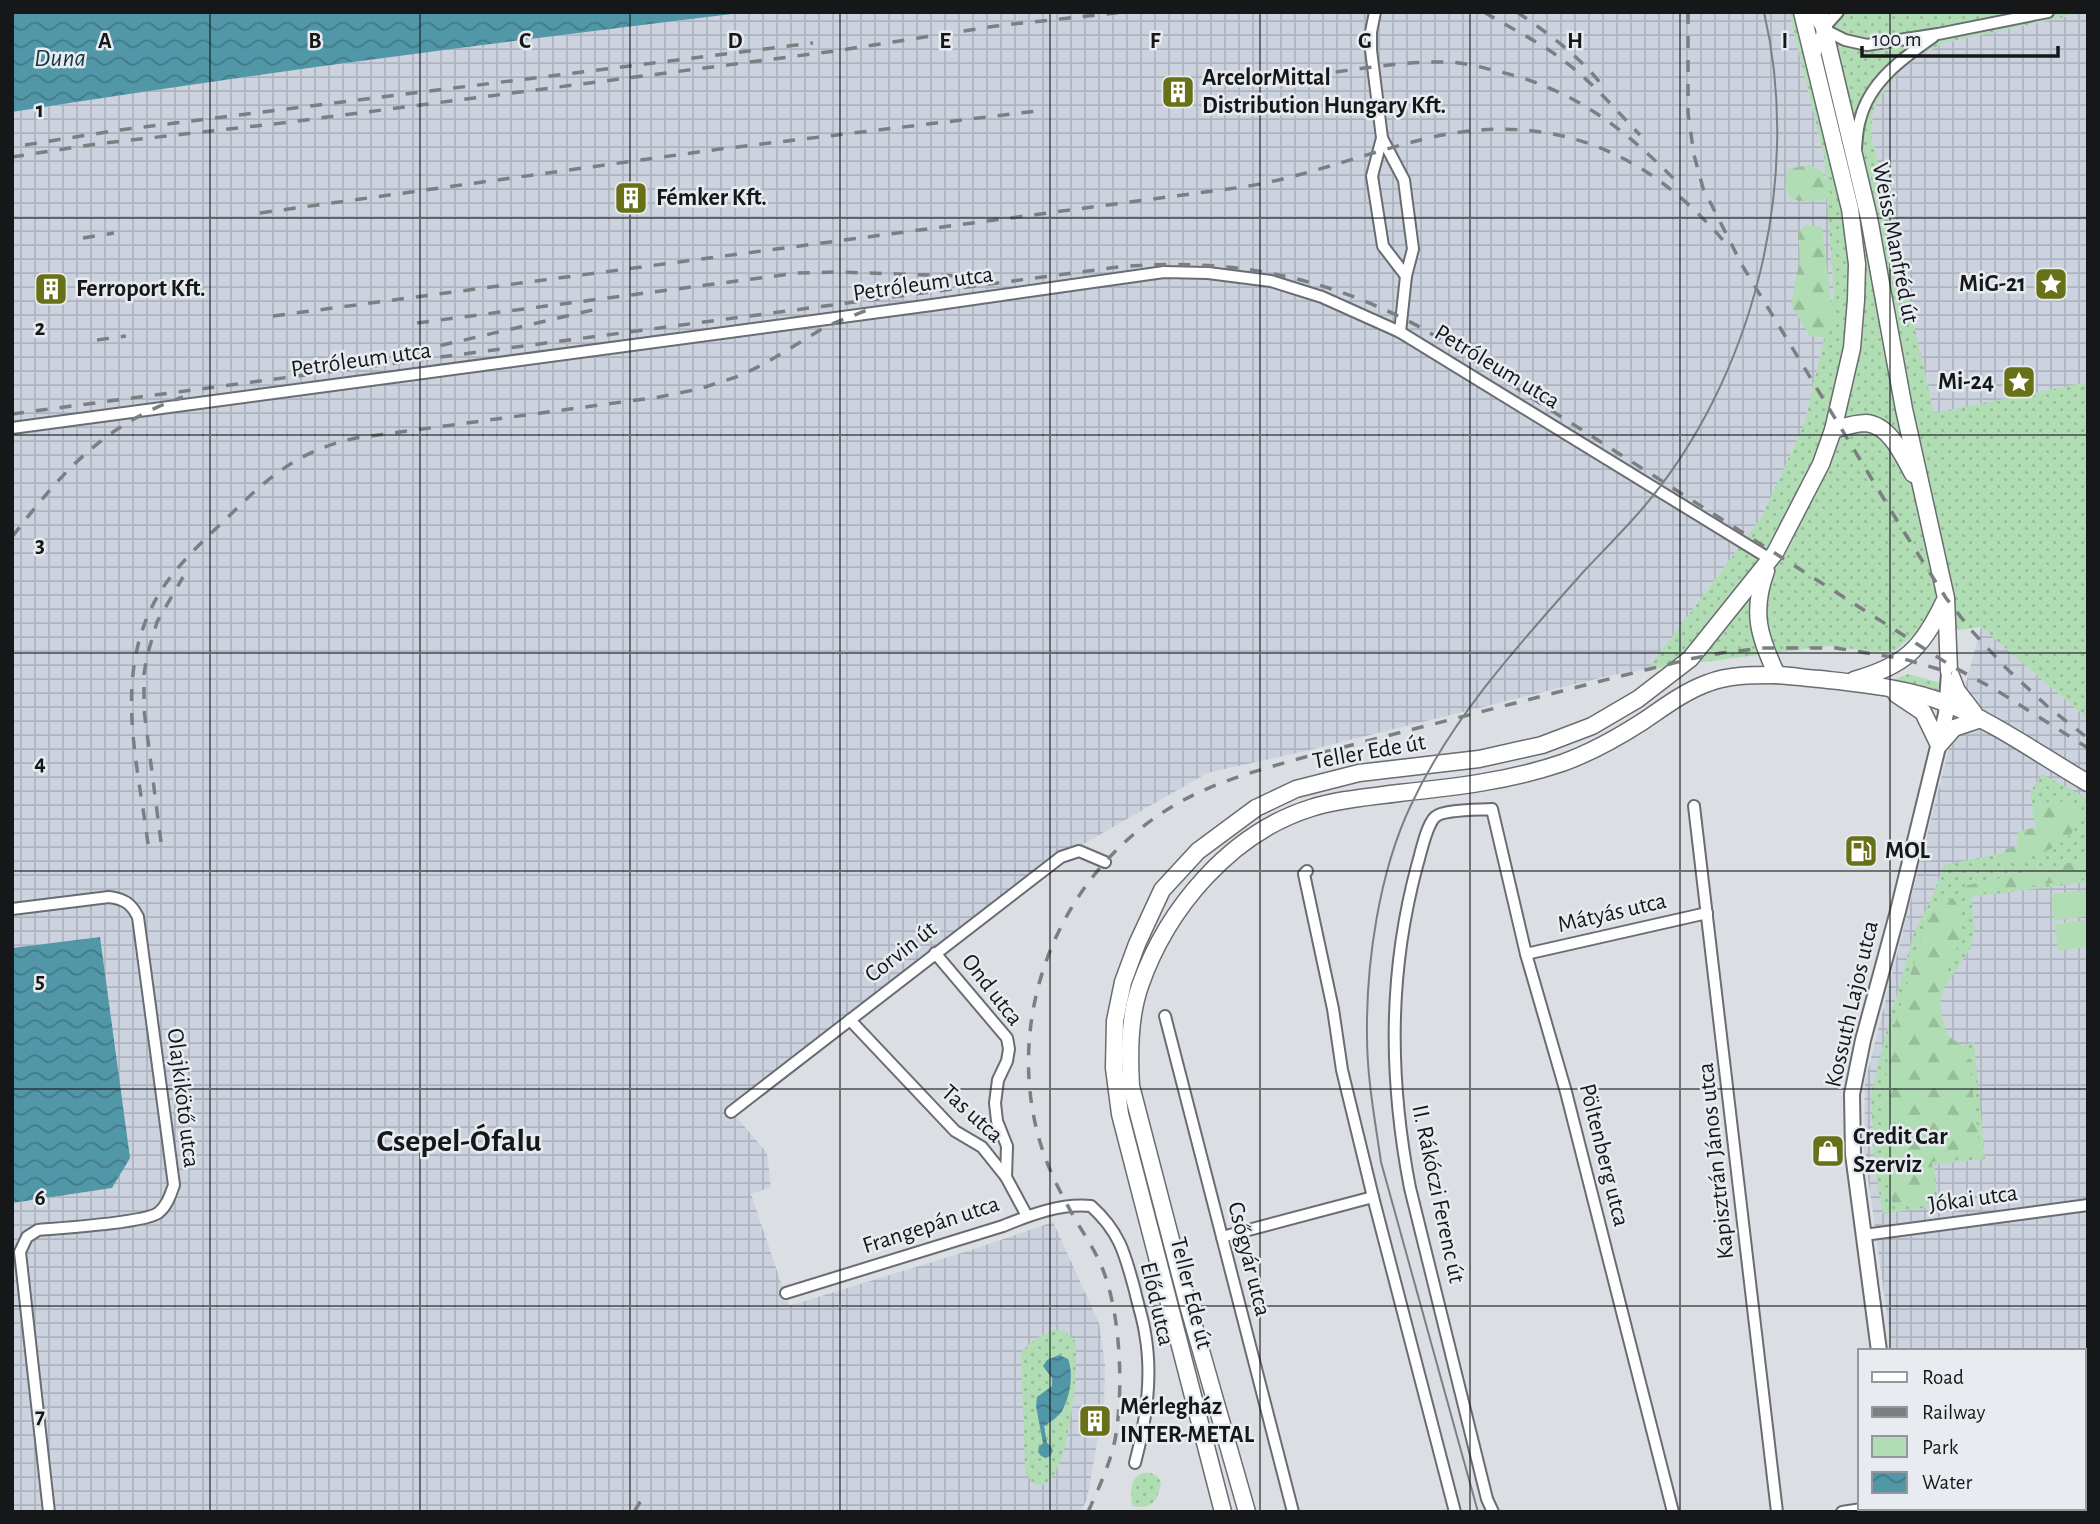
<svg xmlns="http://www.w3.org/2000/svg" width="2100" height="1524" viewBox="0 0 2100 1524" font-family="'Alegreya Sans',sans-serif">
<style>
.industrial{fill:url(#industrial-grid)}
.green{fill:url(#green-dots)}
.forest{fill:url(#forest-firs)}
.pitch{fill:#b0ddb3}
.water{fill:url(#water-waves)}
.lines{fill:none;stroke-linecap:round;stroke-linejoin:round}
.minor-casing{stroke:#696c71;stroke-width:14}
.tertiary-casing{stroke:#696c71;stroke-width:18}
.secondary-casing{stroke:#696c71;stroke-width:19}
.minor{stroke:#fff;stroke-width:10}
.tertiary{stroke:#fff;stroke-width:14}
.secondary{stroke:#fff;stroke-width:16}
.tram{stroke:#7c7f82;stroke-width:2}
.rail{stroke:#7c7f82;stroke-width:3.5;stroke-dasharray:12 12;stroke-linecap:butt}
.grid{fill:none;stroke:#161719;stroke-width:2;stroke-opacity:0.55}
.labels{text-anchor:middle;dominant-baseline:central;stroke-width:5;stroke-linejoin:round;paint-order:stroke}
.poi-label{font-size:24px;font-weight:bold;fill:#161719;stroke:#e8ecf1;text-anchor:start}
.street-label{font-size:24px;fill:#161719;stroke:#e8ecf1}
.water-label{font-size:26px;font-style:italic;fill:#163840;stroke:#e8ecf1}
.district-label{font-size:32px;font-weight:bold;fill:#161719;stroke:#e8ecf1}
.grid-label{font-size:23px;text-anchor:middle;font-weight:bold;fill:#161719;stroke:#e8ecf1;stroke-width:5;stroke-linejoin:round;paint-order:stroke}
</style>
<defs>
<pattern id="industrial-grid" width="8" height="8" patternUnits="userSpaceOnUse" patternTransform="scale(1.75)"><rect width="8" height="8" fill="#ccd3df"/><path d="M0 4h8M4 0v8" fill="none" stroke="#aeb4bf"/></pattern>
<pattern id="green-dots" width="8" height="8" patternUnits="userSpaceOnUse" patternTransform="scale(1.75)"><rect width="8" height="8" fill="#b0ddb3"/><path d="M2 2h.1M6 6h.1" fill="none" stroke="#97bd99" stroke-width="1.8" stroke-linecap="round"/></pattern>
<pattern id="forest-firs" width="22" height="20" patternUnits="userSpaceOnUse" patternTransform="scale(1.75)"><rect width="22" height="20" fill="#b0ddb3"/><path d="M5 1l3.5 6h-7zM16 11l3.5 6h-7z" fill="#97bd99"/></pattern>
<pattern id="water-waves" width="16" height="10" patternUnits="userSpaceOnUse" patternTransform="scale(1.75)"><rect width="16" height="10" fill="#5197a8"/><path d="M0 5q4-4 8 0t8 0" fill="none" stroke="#427a88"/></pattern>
</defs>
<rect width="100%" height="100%" fill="#dbdfe4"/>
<!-- industrial -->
<g class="industrial">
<path d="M748,12H1789L1824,155L1834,295L1804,425L1761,518L1648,669L1608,676L1301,752L1207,773L1061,857L732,1112L767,1153L771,1187L751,1194L789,1306L971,1250L1053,1222L1099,1323L1105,1365L1104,1404L1087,1499L1081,1512H12V1203L112,1188L100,937L12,948V112L152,90L484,44Z"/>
<path d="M2069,12H2088V382L1934,414L1871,134L1873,110L1885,89L1901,70L1919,56L1944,43L2069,16Z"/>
<path d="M1981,627L2088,719V1480L2084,1481V1351H1892L1864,1149L1865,1082L1954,728Z"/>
</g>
<!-- green -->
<g class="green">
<path d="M1789,12H2069V16L1944,43L1919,56L1901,70L1885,89L1873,110L1871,134L1934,413L2088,382V719L1981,627L1912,636L1896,650L1874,652L1829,646L1648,669L1761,518L1804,425L1834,295L1824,156Z"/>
<path d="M1908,674L1941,683L1940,698L1885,683Z"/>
<path d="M2042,774L2088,799V882L1971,897L1975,929L1970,949L1928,1012L1940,1053L1974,1042L1985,1159L1934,1165L1938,1206L1883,1214L1874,1164L1871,1095L1885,1036L1914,933L1931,900L1944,865L2039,846L2030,792Z"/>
<path d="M1054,1330L1064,1331L1075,1341C1080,1362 1069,1487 1040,1485C1031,1484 1029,1478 1025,1471L1021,1353C1031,1341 1039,1336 1054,1330Z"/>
<path d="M1143,1473C1152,1472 1157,1475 1161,1482C1158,1501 1153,1510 1132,1506C1131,1493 1129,1478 1143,1473Z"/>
</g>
<!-- forest -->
<g class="forest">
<path d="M1810,165L1822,171L1831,196C1817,203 1807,202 1791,199L1785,188L1787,169Z"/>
<path d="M1806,225L1822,227L1833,317L1828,338L1810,336L1791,305L1800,258L1798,233Z"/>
<path d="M2071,801L2082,805C2079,848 2036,856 2002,863L2005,849L2017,846L2018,832L2036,827L2031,803Z"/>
<path d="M2088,859V878L1966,895L1964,886Z"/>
<path d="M1953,898L1958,906L1962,937L1949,965L1940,1005L1946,1034L1968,1050L1980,1153L1932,1162C1932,1168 1936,1179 1934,1186C1929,1204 1910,1205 1894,1207L1887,1183L1883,1111L1889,1043L1927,921L1941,903Z"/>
</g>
<!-- pitch -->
<g class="pitch">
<path d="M2088,890V916L2054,921L2051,894Z"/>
<path d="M2088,920V947L2058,951L2055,924Z"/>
</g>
<!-- water -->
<g class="water">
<path d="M12,12H748C502,42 257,73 12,112Z"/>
<path d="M100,937L130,1158L112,1188L12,1203V948Z"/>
<path d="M1059,1355L1068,1359C1074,1374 1070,1397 1062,1411C1058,1417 1051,1422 1044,1426L1047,1443L1051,1446L1053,1451L1050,1456L1046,1458L1041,1456L1038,1452L1039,1447L1043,1443L1036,1406L1037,1397L1052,1386V1378L1043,1366L1047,1360Z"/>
</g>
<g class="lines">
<defs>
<g id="minor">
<path d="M1375,12L1371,32V50L1382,138L1404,180L1413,249L1406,276L1400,332"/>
<path d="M1809,12L1823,29L1845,40L1867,45L1938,34L2048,12"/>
<path d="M1815,55L1823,29L1838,12"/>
<path d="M1382,138L1372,176L1383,246L1406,276"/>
<path d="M1856,148C1857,138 1857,129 1860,120C1869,82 1903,58 1933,37"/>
<path d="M12,428L932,305L1164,272L1208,273L1271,281L1322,297L1400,332L1770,559"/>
<path d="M1694,806L1777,1512"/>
<path d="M1307,871L1304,874L1333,1009L1342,1070L1373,1197L1455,1512"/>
<path d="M12,909L109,897C124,899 131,903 138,917L174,1185C170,1196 167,1206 158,1213C143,1223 61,1228 38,1230L27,1237L20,1252L49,1512"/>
<path d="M935,953L1007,1038L1009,1049L1007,1061L998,1080L995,1103L997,1121L1007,1146L1006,1177"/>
<path d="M1526,954L1707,913"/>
<path d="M1165,1016L1293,1512"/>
<path d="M850,1020L955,1131L982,1147L1006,1177L1027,1216"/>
<path d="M731,1112L1061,857L1079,851L1105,862"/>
<path d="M1864,1235L2088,1205"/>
<path d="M1222,1237L1373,1197"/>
<path d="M786,1293L1003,1226C1030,1215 1061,1203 1091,1206C1120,1232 1125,1254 1135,1291C1138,1305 1143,1319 1145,1333C1153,1377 1146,1421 1135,1463"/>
<path d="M1493,1512L1487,1499L1410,1188C1389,1079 1388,974 1417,866C1421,853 1426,826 1435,817C1443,809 1480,810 1492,809L1526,954L1566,1092L1673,1512"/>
<path d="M1842,1512L1868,1508"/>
</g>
<g id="tertiary">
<path d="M1879,1351L1853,1154L1852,1094L1863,1040L1898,911L1946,714L1949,673"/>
<path d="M2084,1478H2088"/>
<path d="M1901,1508V1512"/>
</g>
<g id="secondary">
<path d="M1820,12L1869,218L1904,409L1946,598L1949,671L1957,691L1974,713"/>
<path d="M1833,430C1843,427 1855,423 1866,423C1890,425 1903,456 1913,474"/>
<path d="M1766,571C1751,612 1759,637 1777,675"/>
<path d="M1854,680C1904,666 1922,649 1944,602"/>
<path d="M1896,694L1923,712L1939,745"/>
<path d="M1939,745L1954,728L1981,719"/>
<path d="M1223,1512L1120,1114L1114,1068L1115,1021L1123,982L1137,944L1162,890L1198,851L1256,808L1296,789L1359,773L1479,759L1542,745L1592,726L1638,699L1690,659L1775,553L1821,464L1833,430L1852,348L1856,300L1857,264L1850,209L1802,12"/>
<path d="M1247,1512L1188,1305L1131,1086C1129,1053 1129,1017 1140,986C1167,908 1231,833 1311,808C1339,799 1370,797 1399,793C1455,787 1509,781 1562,763C1590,753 1617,738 1642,722C1663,708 1683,692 1708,683C1728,675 1752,675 1773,675C1788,675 1804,678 1820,679C1863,684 1908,688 1948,704C1996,723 2043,757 2088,783"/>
</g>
</defs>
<!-- minor casing -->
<use href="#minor" class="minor-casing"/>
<!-- tertiary casing -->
<use href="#tertiary" class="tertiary-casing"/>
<!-- secondary casing -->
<use href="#secondary" class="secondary-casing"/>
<!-- minor -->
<use href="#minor" class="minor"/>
<!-- tertiary -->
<use href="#tertiary" class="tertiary"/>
<!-- secondary -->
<use href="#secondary" class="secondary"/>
<!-- tram -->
<path class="tram" d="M1478,1512L1381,1162C1375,1120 1367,1078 1367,1036C1366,963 1379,872 1411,805C1452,717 1521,642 1585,570C1604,550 1624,530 1642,509C1754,378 1803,180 1764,12"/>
<!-- rail -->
<g class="rail">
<path d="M1484,12C1510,28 1538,41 1563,60C1591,81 1616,110 1640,135"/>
<path d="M1517,12C1549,34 1582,58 1605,89"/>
<path d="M1688,12V113L1694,155L1703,188L1742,265L1904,532L1946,598L1971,630L2006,668L2047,706L2085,736"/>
<path d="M1312,75C1356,70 1401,61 1445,62C1461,62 1477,66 1492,70C1572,87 1624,128 1680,185"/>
<path d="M25,145L119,130L813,43"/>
<path d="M12,157L96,144L282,123L835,51L996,26L1124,12"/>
<path d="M260,213L720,149L1045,110"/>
<path d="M83,238L114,233"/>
<path d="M273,316L1243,187C1305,177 1363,154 1424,139C1549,109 1647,149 1728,246"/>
<path d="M417,323L798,273L837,272L989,277"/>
<path d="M97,340L126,336"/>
<path d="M417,351L597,309"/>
<path d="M12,414L1118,267C1230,257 1328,276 1427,331L1950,665L1996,690L2088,748"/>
<path d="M12,537C62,472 103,425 183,397"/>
<path d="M161,842L144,710V674L147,656L157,622L183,577"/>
<path d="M148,844C137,757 111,669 162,589C180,562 204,540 227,518C267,478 299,450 356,438L659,397L699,389L739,376L764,364L827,326L877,306"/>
<path d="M634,1512L645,1494"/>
<path d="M1088,1512C1100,1485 1114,1456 1117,1427C1123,1380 1120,1309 1101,1265C1095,1251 1086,1237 1078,1224C1060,1193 1044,1162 1036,1127C1008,1008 1060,880 1162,813C1205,784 1256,771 1305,757L1601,681L1690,659L1721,653L1764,648H1836L1904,659L1952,673"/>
</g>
</g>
<!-- grid -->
<path class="grid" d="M210,12V1512M420,12V1512M630,12V1512M840,12V1512M1050,12V1512M1260,12V1512M1470,12V1512M1680,12V1512M1890,12V1351M12,218H2088M12,435H2088M12,653H2088M12,871H2088M12,1089H2088M12,1306H2088M1890,1508V1512"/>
<!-- icons -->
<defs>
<symbol id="building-square" viewBox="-11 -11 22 22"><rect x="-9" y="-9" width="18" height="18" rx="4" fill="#687018" stroke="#e8ecf1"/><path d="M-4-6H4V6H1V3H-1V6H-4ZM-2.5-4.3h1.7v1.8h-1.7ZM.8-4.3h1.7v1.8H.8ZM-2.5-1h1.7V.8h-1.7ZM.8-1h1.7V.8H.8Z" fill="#fff"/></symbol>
<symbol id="sight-square" viewBox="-11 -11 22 22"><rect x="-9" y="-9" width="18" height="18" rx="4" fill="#687018" stroke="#e8ecf1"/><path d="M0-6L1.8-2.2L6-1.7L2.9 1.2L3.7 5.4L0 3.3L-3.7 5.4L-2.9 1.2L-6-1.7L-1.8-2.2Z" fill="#fff"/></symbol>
<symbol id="fuel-square" viewBox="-11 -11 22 22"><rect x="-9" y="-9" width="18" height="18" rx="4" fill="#687018" stroke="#e8ecf1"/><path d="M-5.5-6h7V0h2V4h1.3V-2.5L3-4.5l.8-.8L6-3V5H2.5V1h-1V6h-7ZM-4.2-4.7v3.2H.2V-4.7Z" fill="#fff"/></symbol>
<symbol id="shop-square" viewBox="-11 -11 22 22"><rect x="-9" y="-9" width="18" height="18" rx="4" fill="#687018" stroke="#e8ecf1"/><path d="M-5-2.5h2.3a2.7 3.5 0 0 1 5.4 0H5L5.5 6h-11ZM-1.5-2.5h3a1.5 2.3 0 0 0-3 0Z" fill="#fff"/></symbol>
</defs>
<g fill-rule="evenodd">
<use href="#building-square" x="1159" y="73" width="38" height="38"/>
<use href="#building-square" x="612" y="179" width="38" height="38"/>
<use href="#sight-square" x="2032" y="265" width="38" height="38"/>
<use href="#building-square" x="32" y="270" width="38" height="38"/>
<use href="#sight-square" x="2000" y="363" width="38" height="38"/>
<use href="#fuel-square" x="1842" y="832" width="38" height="38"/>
<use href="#shop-square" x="1809" y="1132" width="38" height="38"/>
<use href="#building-square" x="1076" y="1402" width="38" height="38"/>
</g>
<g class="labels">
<!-- poi labels -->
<g class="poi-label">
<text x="1202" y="78">ArcelorMittal<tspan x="1202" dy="28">Distribution Hungary Kft.</tspan></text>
<text x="656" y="198">Fémker Kft.</text>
<text x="2026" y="284" text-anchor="end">MiG-21</text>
<text x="76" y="289">Ferroport Kft.</text>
<text x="1994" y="382" text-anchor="end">Mi-24</text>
<text x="1885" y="851">MOL</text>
<text x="1853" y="1137">Credit Car<tspan x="1853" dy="28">Szerviz</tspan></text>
<text x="1120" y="1407">Mérlegház<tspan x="1120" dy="28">INTER-METAL</tspan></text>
</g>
<!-- street labels -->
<g class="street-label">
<text transform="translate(1895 243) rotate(79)">Weiss Manfréd út</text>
<text transform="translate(923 284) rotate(-8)">Petróleum utca</text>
<text transform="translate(361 360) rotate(-8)">Petróleum utca</text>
<text transform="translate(1497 367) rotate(31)">Petróleum utca</text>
<text transform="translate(1369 752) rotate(-10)">Teller Ede út</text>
<text transform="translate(1612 913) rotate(-13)">Mátyás utca</text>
<text transform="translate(901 952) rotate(-38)">Corvin út</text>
<text transform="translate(992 990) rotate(52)">Ond utca</text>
<text transform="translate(1852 1004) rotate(-77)">Kossuth Lajos utca</text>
<text transform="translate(183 1098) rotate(83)">Olajkikötő utca</text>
<text transform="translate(972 1114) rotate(42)">Tas utca</text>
<text transform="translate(1604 1155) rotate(76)">Pöltenberg utca</text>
<text transform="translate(1716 1161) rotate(-96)">Kapisztrán János utca</text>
<text transform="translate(1438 1194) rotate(78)">II. Rákóczi Ferenc út</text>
<text transform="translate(1973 1199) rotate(-8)">Jókai utca</text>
<text transform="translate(931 1225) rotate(-18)">Frangepán utca</text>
<text transform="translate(1249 1259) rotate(76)">Csőgyár utca</text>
<text transform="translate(1191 1293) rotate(76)">Teller Ede út</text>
<text transform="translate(1157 1304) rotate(77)">Előd utca</text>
</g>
<!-- water labels -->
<g class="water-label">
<text x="60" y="58">Duna</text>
</g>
<!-- district labels -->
<g class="district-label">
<text x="459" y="1141">Csepel-Ófalu</text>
</g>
</g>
<g class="grid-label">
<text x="105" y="48">A</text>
<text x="315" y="48">B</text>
<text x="525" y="48">C</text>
<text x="735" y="48">D</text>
<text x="945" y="48">E</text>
<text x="1155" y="48">F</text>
<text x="1365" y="48">G</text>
<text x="1575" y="48">H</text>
<text x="1785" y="48">I</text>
<text x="40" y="117">1</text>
<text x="40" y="335">2</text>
<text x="40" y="552">3</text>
<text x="40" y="770">4</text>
<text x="40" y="988">5</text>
<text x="40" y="1205">6</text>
<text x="40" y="1423">7</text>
</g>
<!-- border -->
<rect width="2100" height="1524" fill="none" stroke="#161719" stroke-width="28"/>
<!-- legend -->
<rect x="1858" y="1349" width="228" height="161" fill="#e8ecf1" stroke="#94979b" stroke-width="2"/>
<rect x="1872" y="1372" width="35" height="10" fill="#ffffff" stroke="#94979b" stroke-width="2"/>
<text x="1922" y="1384" font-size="21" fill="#161719">Road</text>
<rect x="1872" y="1407" width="35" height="10" fill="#7c7f82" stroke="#94979b" stroke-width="2"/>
<text x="1922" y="1419" font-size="21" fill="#161719">Railway</text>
<rect x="1872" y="1436" width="35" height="21" fill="#b0ddb3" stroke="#94979b" stroke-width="2"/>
<text x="1922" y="1454" font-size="21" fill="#161719">Park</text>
<rect x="1872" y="1472" width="35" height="21" fill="url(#water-waves)" stroke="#94979b" stroke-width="2"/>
<text x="1922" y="1489" font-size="21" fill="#161719">Water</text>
<!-- scale -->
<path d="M1862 46v10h196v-10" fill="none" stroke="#161719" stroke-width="3.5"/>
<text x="1872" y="46" font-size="21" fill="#161719" stroke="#e8ecf1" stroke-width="5" paint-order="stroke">100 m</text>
</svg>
